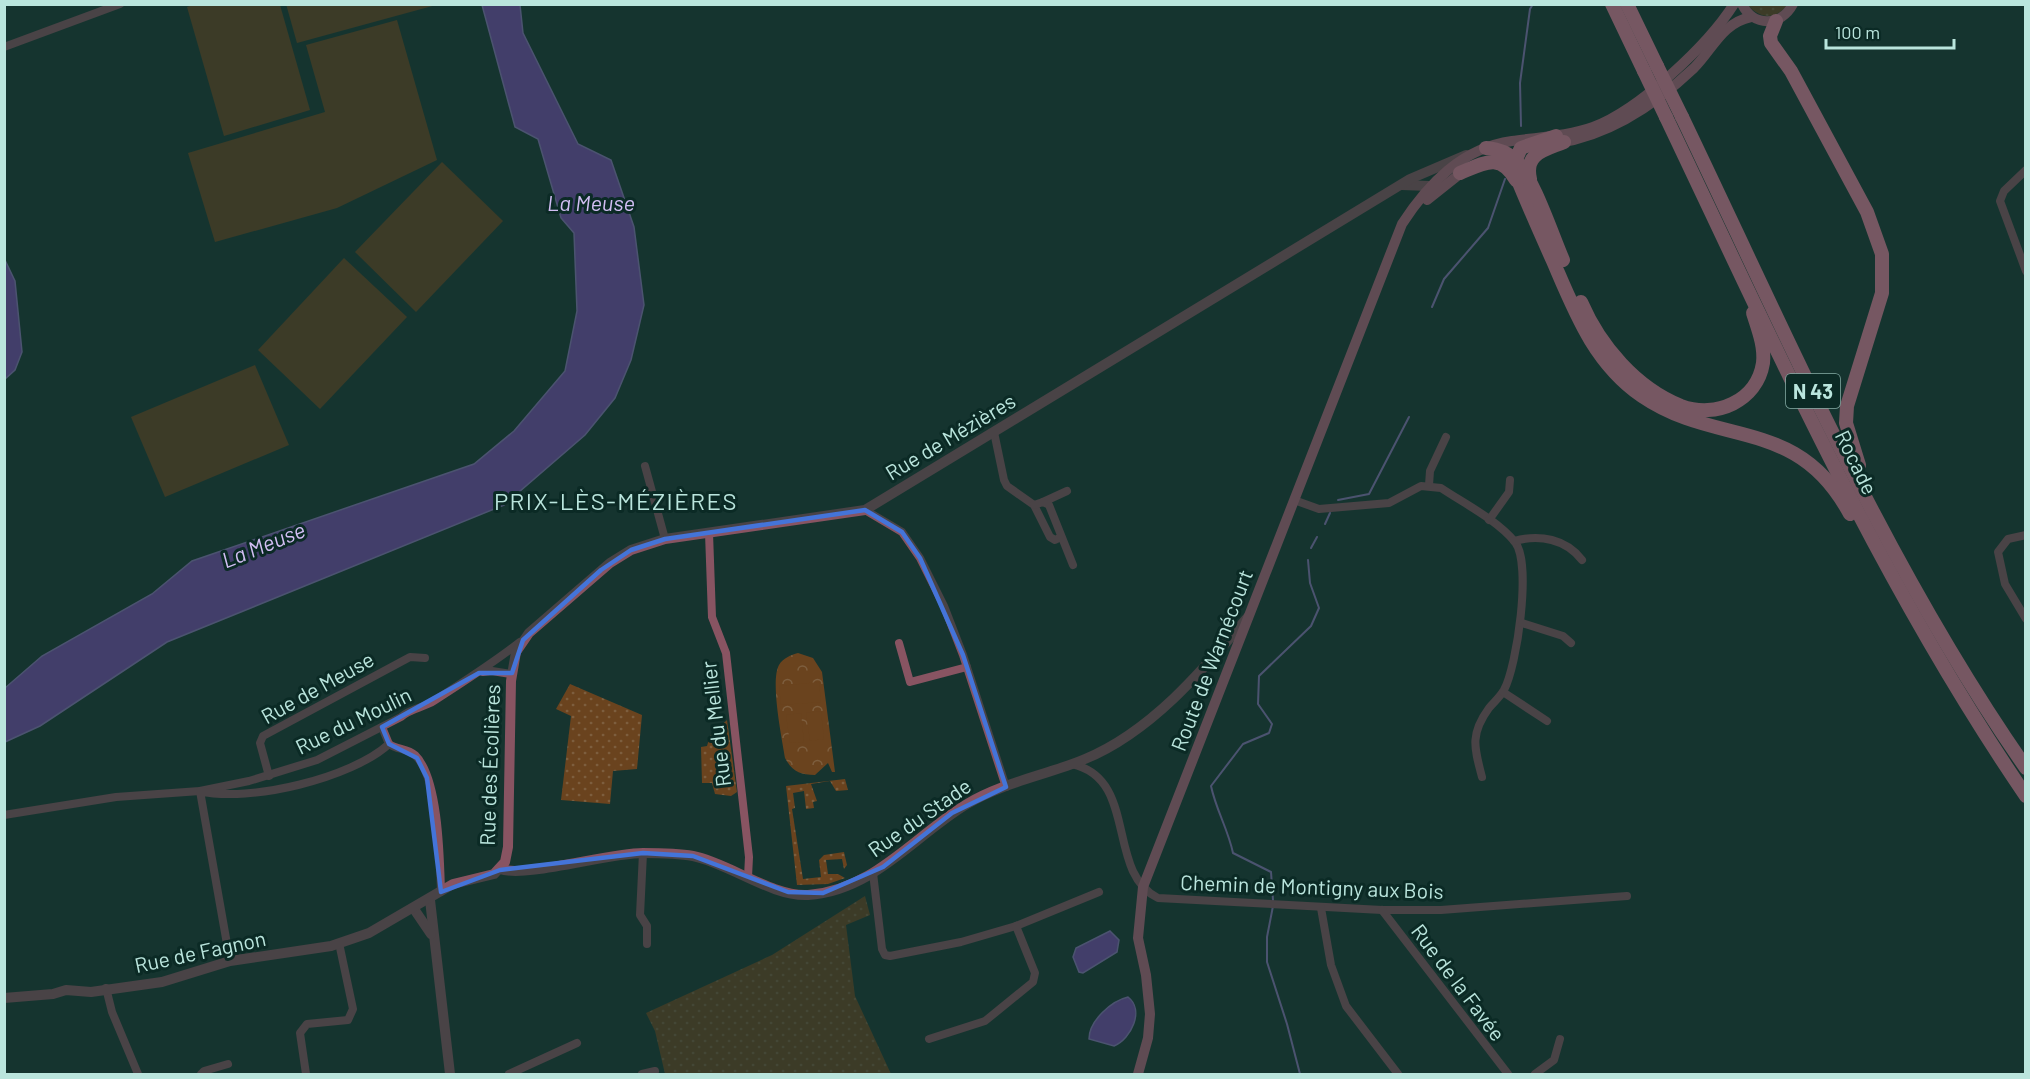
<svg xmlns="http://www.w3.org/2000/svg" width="2030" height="1079" viewBox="0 0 2030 1079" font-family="Barlow,sans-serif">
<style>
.grass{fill:url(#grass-dots)}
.park{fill:url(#park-crowns)}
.pitch{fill:#6a431e}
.water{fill:#794ab1;stroke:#8c78be;stroke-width:1.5}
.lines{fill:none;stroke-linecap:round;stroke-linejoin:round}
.stream{stroke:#8c78be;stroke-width:2}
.minor{stroke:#885462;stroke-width:8}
.tertiary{stroke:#885462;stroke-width:10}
.secondary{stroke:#b9677f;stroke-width:10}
.trunk{stroke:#ea82a0;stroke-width:14}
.trunk-bridge{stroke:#ea82a0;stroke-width:14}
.marked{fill:none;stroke:#4474d9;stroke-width:4.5;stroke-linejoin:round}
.labels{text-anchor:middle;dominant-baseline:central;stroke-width:6;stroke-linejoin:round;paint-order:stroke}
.shield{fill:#0b2a25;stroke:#86ada6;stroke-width:1.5}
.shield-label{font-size:20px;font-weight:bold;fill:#bae5dd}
.street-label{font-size:21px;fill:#bae5dd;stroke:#0b2a25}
.water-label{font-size:22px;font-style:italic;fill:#d2bef3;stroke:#0b2a25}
.quarter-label{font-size:24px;letter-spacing:1.5px;fill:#bae5dd;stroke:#0b2a25}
</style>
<defs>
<pattern id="grass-dots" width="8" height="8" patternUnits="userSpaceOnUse" patternTransform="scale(1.5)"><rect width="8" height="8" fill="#6a431e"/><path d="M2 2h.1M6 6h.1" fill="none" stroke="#7d5e3e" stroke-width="1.8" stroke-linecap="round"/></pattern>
<pattern id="park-crowns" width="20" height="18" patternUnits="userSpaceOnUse" patternTransform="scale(1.5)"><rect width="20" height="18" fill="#6a431e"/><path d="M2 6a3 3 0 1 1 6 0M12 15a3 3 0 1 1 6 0" fill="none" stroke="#7d5e3e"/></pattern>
</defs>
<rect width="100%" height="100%" fill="#16342f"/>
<!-- grass -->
<g class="grass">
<path d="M1748,5H1787C1776,20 1759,19 1748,5Z"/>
<path d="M570,684L642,715L637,769L613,771L610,804L561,800L571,716L556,709Z"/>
<path d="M727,720L737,792L731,796L715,794L712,783H702L701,747L707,746L710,736Z"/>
<path d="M845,779L848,790L836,791L830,781L811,784L817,801L813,802L814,808L806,809L804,791L793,793L795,808L792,809L803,879L821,877L819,860L824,855L844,852L847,865L844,869L842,859L826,860L828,874H838L845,878L828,884L797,885L786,786Z"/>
<path d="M865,896L870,915L846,925L855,996L891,1074H665L655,1031L646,1013L772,955Z"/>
</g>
<!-- park -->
<path class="park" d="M798,653L813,658L822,672L835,772H832L828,763L815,775C800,775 792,771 785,758C782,739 770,681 779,665C783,658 791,655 798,653Z"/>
<!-- pitch -->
<g class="pitch">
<path d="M196,4L280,5L310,110L224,136L187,7Z"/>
<path d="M286,4H436V5L297,43Z"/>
<path d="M397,20L437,160L337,208L215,242L188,153L325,112L306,45Z"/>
<path d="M442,162L503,221L416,312L355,252Z"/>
<path d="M344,258L407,317L320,409L258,350Z"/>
<path d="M255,365L289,445L165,497L131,417Z"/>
<path d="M819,682L821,702L781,705L779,686Z"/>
<path d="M821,711L824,739L810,741L806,713Z"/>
<path d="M801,713L804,742L790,743L786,715Z"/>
</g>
<!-- water -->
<g class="water">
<path d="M482,5H520L523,33L578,144L611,160L634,227L644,305L631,360L615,398L585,435L504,505L167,642L40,726L5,742V688L42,656L152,594L192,561L474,464L514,431L565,371L577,311L574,233L561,218L538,139L515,127Z"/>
<path d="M4,258L15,281L22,352L15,370L5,379Z"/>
<path d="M1110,931L1119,940L1117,952L1083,973L1079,972L1073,957L1076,948Z"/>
<path d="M1128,997C1145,1010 1131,1039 1114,1046L1089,1039C1089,1021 1111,1001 1128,997Z"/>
</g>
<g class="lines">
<!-- stream -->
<g class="stream">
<path d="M1521,126L1520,83L1530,9L1533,4"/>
<path d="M1432,307L1444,279L1488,228L1505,179"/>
<path d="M1338,500L1369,494L1409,417"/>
<path d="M1325,524L1330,513"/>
<path d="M1311,548L1317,537"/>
<path d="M1273,900L1271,872L1233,853C1228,829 1216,810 1211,786L1243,744L1269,733L1272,724L1258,704L1259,676L1311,626L1319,608L1310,583L1308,560"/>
<path d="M1273,906L1267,937V962L1287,1024L1300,1074"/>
</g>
<!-- minor -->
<g class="minor">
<path d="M4,47L120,4"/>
<path d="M2026,170L2004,191L2000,201L2026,271"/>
<path d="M994,432L1004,480L1007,486L1034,505L1050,537L1055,540L1061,537"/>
<path d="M645,466L665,539"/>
<path d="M1429,485L1430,471L1446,437"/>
<path d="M1294,500L1319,509L1389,503L1421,486L1441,488C1465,504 1497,520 1515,542C1532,564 1517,666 1504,690C1500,697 1494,702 1489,708C1470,734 1474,747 1482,777"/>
<path d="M1043,502L1067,491"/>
<path d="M1034,505L1043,502L1049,505L1073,565"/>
<path d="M865,510L902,532L920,558L944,606L963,655L1006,787"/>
<path d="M1489,520L1509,492L1510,480"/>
<path d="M709,533L712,617L726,653L749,857L748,877"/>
<path d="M2026,535L2008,539L1998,552L2005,584L2026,619"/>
<path d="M1514,541C1540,534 1566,539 1582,560"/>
<path d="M1522,623L1563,636L1571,643"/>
<path d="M899,643L910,682L967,667"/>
<path d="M483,672L492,671L511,674"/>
<path d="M1503,692L1547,721"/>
<path d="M382,727L389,744C397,750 407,748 415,755C439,778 440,859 441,892"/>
<path d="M1072,764C1139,779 1105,872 1158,898L1382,910H1441L1627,896"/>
<path d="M269,776L260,743L263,736L410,657L425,658"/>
<path d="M4,815L116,797L200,791L249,781L317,760L401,717C411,708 423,708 434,701C463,682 492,664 520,642"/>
<path d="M643,853L640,915L647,926V944"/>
<path d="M873,873L882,949L885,955L890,956L961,942L1016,926L1099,892"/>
<path d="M1321,908L1331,965L1346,1006L1398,1074"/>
<path d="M1382,910L1508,1074"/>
<path d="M230,961L200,791C249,803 352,778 389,744"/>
<path d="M106,988L112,1012L138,1074"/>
<path d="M929,1039L985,1021L1033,982L1035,973L1016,926"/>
<path d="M201,1074L204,1071L228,1064"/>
<path d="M306,1074L300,1033L307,1024L348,1020L353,1009L339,943"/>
<path d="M509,1074L577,1043"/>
<path d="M642,1074L655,1071"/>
<path d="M1535,1074L1554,1060L1560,1039"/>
</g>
<!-- tertiary -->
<g class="tertiary">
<path d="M1402,185L1429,186"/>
<path d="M500,869C526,878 607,853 643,853C659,853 677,853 693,856C729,863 772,897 808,895C873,891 915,835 967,804C1004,782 1047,775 1085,759C1151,732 1203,670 1248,617"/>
<path d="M430,900L450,1074"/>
<path d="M414,909L431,934"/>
<path d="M4,998L53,994L66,990L91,992L162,982L230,961L331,946L369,933L453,884L494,874L505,862L508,847L511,681L516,652L529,633L610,563L631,550L665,539L865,510L1410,179L1466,155"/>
</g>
<!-- secondary -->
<g class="secondary">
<path d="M1742,4C1753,27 1781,27 1793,4"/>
<path d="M1558,143C1610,135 1656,104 1694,68C1713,49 1722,23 1751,17"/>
<path d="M1427,200L1466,169"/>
<path d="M1138,1074L1148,1038L1150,1014L1146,975L1138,938L1143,887L1402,224C1428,184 1462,148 1512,141C1539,137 1568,136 1593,127C1639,110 1708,45 1734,4"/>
</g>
<!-- trunk -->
<g class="trunk">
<path d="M1612,4L1644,71"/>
<path d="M1627,4L1657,66"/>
<path d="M1776,21L1770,36L1771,43L1791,71L1867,212L1882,254V293L1847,406L1846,423L1859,465"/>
<path d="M1666,117C1776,348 1881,584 2026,796"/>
<path d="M1682,117C1787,336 1887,569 2026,768"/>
<path d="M1556,136L1521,148L1516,159L1515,173C1527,203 1540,232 1553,261C1575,312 1594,363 1642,396C1718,448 1797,415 1850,514"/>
<path d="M1486,148C1497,149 1508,152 1516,161C1534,179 1552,235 1563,260"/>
<path d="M1460,173C1484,163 1500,152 1516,180"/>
<path d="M1530,179C1524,153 1545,150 1564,142"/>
<path d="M1581,302C1600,346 1636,388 1681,406C1716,419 1757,401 1763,363C1765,346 1758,329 1753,313"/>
</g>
<!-- trunk-bridge -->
<g class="trunk-bridge">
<path d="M1657,66L1682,117"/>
<path d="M1644,71L1666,117"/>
</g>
</g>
<!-- marked area -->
<path d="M0 0H2030V1079H0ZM865,510L902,532L920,558L963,655L1006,787L952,813L883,867L823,893L788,892L693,856L643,853L500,870L441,892L427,778L417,758L389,744L382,727L479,673H512L523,640L601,570L631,550L665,539Z" fill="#16342f" fill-opacity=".55" fill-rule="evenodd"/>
<path class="marked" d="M865,510L902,532L920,558L963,655L1006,787L952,813L883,867L823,893L788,892L693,856L643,853L500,870L441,892L427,778L417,758L389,744L382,727L479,673H512L523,640L601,570L631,550L665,539Z"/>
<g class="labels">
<!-- shield labels -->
<rect class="shield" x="1786" y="374" width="54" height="34" rx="4.5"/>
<g class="shield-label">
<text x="1813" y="391">N 43</text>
</g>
<!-- street labels -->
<g class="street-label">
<text transform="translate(950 436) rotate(-31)">Rue de Mézières</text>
<text transform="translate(1857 462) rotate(64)">Rocade</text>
<text transform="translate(1211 660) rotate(-69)">Route de Warnécourt</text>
<text transform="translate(317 687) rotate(-29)">Rue de Meuse</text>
<text transform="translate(353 720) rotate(-26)">Rue du Moulin</text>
<text transform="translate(715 724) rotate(-97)">Rue du Mellier</text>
<text transform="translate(489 765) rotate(-88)">Rue des Écolières</text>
<text transform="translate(919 817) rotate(-35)">Rue du Stade</text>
<text transform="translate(1312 886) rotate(2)">Chemin de Montigny aux Bois</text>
<text transform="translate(200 951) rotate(-12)">Rue de Fagnon</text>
<text transform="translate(1459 982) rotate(53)">Rue de la Favée</text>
</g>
<!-- water labels -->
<g class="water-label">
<text x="591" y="202">La Meuse</text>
<text transform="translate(263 544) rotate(-22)">La Meuse</text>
</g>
<!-- quarter labels -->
<g class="quarter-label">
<text x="616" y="500">PRIX-LÈS-MÉZIÈRES</text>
</g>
</g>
<!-- border -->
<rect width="2030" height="1079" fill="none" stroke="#bae5dd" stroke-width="12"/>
<!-- scale -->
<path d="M1826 39v9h128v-9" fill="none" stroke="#bae5dd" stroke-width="3"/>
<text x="1835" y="39" font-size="18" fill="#bae5dd" stroke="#0b2a25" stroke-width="4.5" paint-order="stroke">100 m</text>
</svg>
